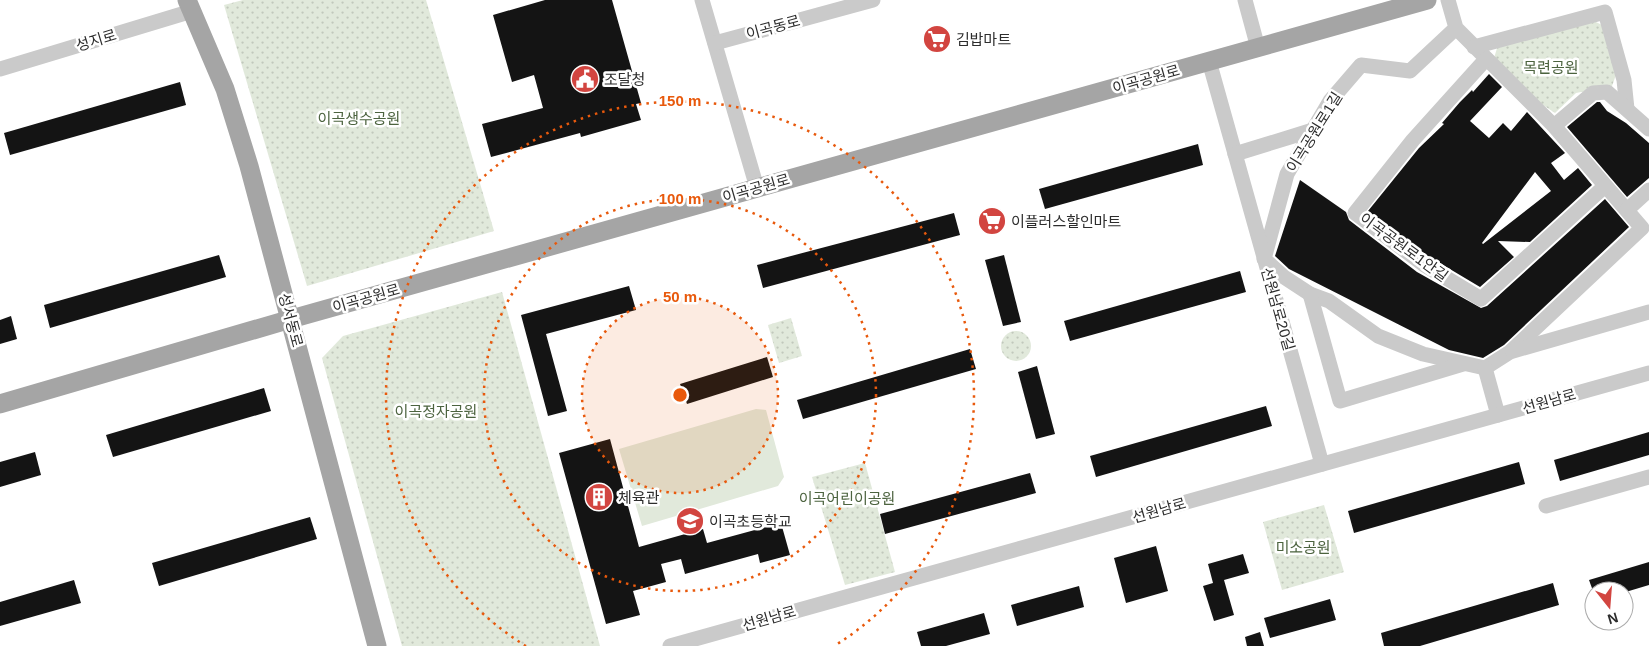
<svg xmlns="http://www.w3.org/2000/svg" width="1649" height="646" viewBox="0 0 1649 646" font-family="Helvetica,'Noto Sans KR',sans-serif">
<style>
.green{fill:#e1e9db}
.park{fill:url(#park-dots)}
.building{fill:#141414;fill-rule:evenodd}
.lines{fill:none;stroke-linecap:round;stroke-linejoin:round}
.minor{stroke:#cacaca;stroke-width:15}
.major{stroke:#a5a5a5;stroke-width:19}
.ring{fill:none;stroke:#e8590c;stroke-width:2.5;stroke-dasharray:2.5 5}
.labels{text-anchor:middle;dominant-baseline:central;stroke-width:5;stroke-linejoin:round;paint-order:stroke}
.street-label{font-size:15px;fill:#2d2d2d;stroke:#fff}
.poi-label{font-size:15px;fill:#2d2d2d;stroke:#fff;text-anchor:start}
.park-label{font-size:15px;fill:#4c633f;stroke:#fff}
.centre{fill:#e8590c;stroke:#fff;stroke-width:2.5}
.ring-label{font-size:15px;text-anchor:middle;font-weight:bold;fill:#e8590c;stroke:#fff;stroke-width:5;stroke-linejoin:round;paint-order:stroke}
</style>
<defs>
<pattern id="park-dots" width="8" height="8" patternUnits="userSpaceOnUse" patternTransform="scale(1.25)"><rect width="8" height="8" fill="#e1e9db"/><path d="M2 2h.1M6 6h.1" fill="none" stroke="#c1c8bc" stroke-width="1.8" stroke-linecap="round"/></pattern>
</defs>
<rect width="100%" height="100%" fill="#fff"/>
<!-- green -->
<path class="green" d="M756,409L766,410L784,477L778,486L642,526L619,449Z"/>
<!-- park -->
<g class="park">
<path d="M243,0H426L494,231L307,286L224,5Z"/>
<path d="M1590,19L1610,29L1617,72L1612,86L1576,93L1555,113L1528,95L1494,58L1498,45Z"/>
<path d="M502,292L600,646H402L322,358L343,336Z"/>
<path d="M791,318L802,356L779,363L768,325Z"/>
<circle cx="1016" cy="346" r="15"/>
<path d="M865,463L895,572L845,585L812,477Z"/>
<path d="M1324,505L1344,572L1282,590L1263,522Z"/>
</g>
<!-- building -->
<g class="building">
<path d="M545,0H612L641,103L636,104L641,120L581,137L580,133L491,157L482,124L543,108L534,75L512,82L493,15Z"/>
<path d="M1489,74L1502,87L1470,121L1489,138L1503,123L1511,131L1527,112L1565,153L1551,163L1564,180L1578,168L1592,185L1530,242L1498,241L1514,257L1480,287L1428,256L1368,211L1419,148L1444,124L1442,123L1460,102L1472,90L1473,92ZM1535,172L1551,191L1483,244L1482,243Z"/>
<path d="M180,82L186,105L10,155L4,133Z"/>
<path d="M1597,102H1600L1607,111L1626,123L1649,143V178L1627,197L1567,127Z"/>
<path d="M1198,144L1203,165L1045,209L1039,189Z"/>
<path d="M1300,180L1346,212L1349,220L1417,272L1481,308L1487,306L1605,199L1629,227L1504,345L1483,358L1449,350L1289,269L1275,256Z"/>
<path d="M954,213L960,235L763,288L757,265Z"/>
<path d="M219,255L226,277L50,328L44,305Z"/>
<path d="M1004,255L1021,322L1003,326L985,260Z"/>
<path d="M1240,271L1246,292L1070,341L1064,321Z"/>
<path d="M629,286L636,310L546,334L567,411L548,416L521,315Z"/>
<path d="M11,316L17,339L0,344V320Z"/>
<path d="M970,349L976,369L803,419L797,400Z"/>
<path d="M767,357L773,377L687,404L680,384Z"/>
<path d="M1037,366L1055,434L1036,439L1018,372Z"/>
<path d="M264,388L271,411L113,457L106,435Z"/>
<path d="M1266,406L1272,426L1096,477L1090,456Z"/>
<path d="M1649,432V455L1560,481L1554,460Z"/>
<path d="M610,439L639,547L703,529L707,543L781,523L790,555L760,563L758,554L685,574L681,559L661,564L666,582L633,591L640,615L606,624L559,453Z"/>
<path d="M35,452L41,475L0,487V462Z"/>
<path d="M1519,462L1525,484L1354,533L1348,511Z"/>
<path d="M1030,473L1036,493L885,534L880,514Z"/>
<path d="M310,517L317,539L159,586L152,563Z"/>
<path d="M1156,546L1168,591L1126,603L1114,558Z"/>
<path d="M1243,554L1249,573L1224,580L1234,615L1214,621L1203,586L1213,583L1208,564Z"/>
<path d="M1649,562V585L1629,591H1593L1589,580Z"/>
<path d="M74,580L81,603L0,626V602Z"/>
<path d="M1553,583L1559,605L1420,646H1384L1381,633Z"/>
<path d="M1079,586L1084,607L1017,626L1011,605Z"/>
<path d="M1330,599L1336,620L1270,638L1264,618Z"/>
<path d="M984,613L990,634L946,646H921L917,632Z"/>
<path d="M1260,632L1264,646H1247L1245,637Z"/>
</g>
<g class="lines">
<!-- minor -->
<g class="minor">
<path d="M702,0L757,188"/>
<path d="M1245,0L1258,48"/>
<path d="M1448,0L1456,28L1554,126L1642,228L1510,352L1485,368L1423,354L1378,336L1329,301L1310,294L1284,277L1264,259L1287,174L1330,101L1361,65L1410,71L1456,28"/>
<path d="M715,43L873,0"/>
<path d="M1474,47L1605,12L1624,80L1627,109"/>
<path d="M1486,59L1413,140L1355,213L1423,264L1481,299L1605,186"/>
<path d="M1209,61L1322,464"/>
<path d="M0,69L192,11"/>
<path d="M1554,126L1593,93L1607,92L1649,129"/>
<path d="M1235,154L1313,130"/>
<path d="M1628,209L1649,190"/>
<path d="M1310,294L1340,401L1463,364"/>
<path d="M1513,351L1649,312"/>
<path d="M1485,368L1498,415"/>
<path d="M1546,506L1649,477"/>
<path d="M670,646L1649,373"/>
</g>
<!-- major -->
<g class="major">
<path d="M187,0L225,89L249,166L377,646"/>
<path d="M0,404L291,319L1427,0"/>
</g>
</g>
<!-- distance rings -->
<circle cx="680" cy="395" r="98" fill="#e8590c" fill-opacity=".12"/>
<g class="ring">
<circle cx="680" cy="395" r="98"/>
<circle cx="680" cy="395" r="196"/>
<path d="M526 646A294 294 0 1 1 834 646"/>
</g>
<!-- icons -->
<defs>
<symbol id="supermarket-disc" viewBox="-11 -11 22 22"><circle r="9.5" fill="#d24540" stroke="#fff"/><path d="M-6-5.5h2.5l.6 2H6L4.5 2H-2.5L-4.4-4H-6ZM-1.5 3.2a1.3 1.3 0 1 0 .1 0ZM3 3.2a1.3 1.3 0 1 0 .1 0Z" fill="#fff"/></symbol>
<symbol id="civic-disc" viewBox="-11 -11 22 22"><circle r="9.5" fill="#d24540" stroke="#fff"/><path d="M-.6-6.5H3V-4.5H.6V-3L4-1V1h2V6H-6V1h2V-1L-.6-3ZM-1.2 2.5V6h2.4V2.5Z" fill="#fff"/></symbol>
<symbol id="building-disc" viewBox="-11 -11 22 22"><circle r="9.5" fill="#d24540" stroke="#fff"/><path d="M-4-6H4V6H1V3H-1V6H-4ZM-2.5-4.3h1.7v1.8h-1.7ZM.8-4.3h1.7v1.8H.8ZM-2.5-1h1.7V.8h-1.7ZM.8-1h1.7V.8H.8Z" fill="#fff"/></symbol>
<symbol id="school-disc" viewBox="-11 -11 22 22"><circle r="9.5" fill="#d24540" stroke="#fff"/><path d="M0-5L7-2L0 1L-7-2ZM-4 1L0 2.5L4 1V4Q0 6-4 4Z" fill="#fff"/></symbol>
</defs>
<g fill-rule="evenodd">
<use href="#supermarket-disc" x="921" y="23" width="32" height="32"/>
<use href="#civic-disc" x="569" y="63" width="32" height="32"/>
<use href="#supermarket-disc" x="976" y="205" width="32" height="32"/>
<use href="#building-disc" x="583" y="481" width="32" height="32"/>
<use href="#school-disc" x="674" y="505" width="32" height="32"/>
</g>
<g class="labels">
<!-- street labels -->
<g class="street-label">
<text transform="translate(773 27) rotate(-15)">이곡동로</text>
<text transform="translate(96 40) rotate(-17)">성지로</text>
<text transform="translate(1146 79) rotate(-16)">이곡공원로</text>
<text transform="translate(1314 132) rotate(-58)">이곡공원로1길</text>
<text transform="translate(756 188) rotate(-16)">이곡공원로</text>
<text transform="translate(1404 247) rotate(36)">이곡공원로1안길</text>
<text transform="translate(366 298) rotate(-16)">이곡공원로</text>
<text transform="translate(1278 309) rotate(74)">선원남로20길</text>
<text transform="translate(291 320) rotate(75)">성서동로</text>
<text transform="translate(1549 401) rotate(-16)">선원남로</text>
<text transform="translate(1159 510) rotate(-16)">선원남로</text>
<text transform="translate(769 618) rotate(-16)">선원남로</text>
</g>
<!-- poi labels -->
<g class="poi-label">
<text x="956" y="39">김밥마트</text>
<text x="604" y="79">조달청</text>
<text x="1011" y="221">이플러스할인마트</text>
<text x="618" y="497">체육관</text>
<text x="709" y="521">이곡초등학교</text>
</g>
<!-- park labels -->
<g class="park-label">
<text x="1551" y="67">목련공원</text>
<text x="359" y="118">이곡생수공원</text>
<text x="436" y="411">이곡정자공원</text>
<text x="847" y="498">이곡어린이공원</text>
<text x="1303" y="547">미소공원</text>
</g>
</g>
<circle cx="680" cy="395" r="8" class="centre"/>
<g class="ring-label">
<text x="680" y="106">150 m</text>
<text x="680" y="204">100 m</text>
<text x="680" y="302">50 m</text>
</g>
<!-- north arrow -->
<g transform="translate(1609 606) rotate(163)"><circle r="24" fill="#ffffff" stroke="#ababab"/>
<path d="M0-4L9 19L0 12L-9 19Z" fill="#d24540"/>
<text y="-8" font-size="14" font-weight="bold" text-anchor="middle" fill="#2d2d2d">N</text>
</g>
</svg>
